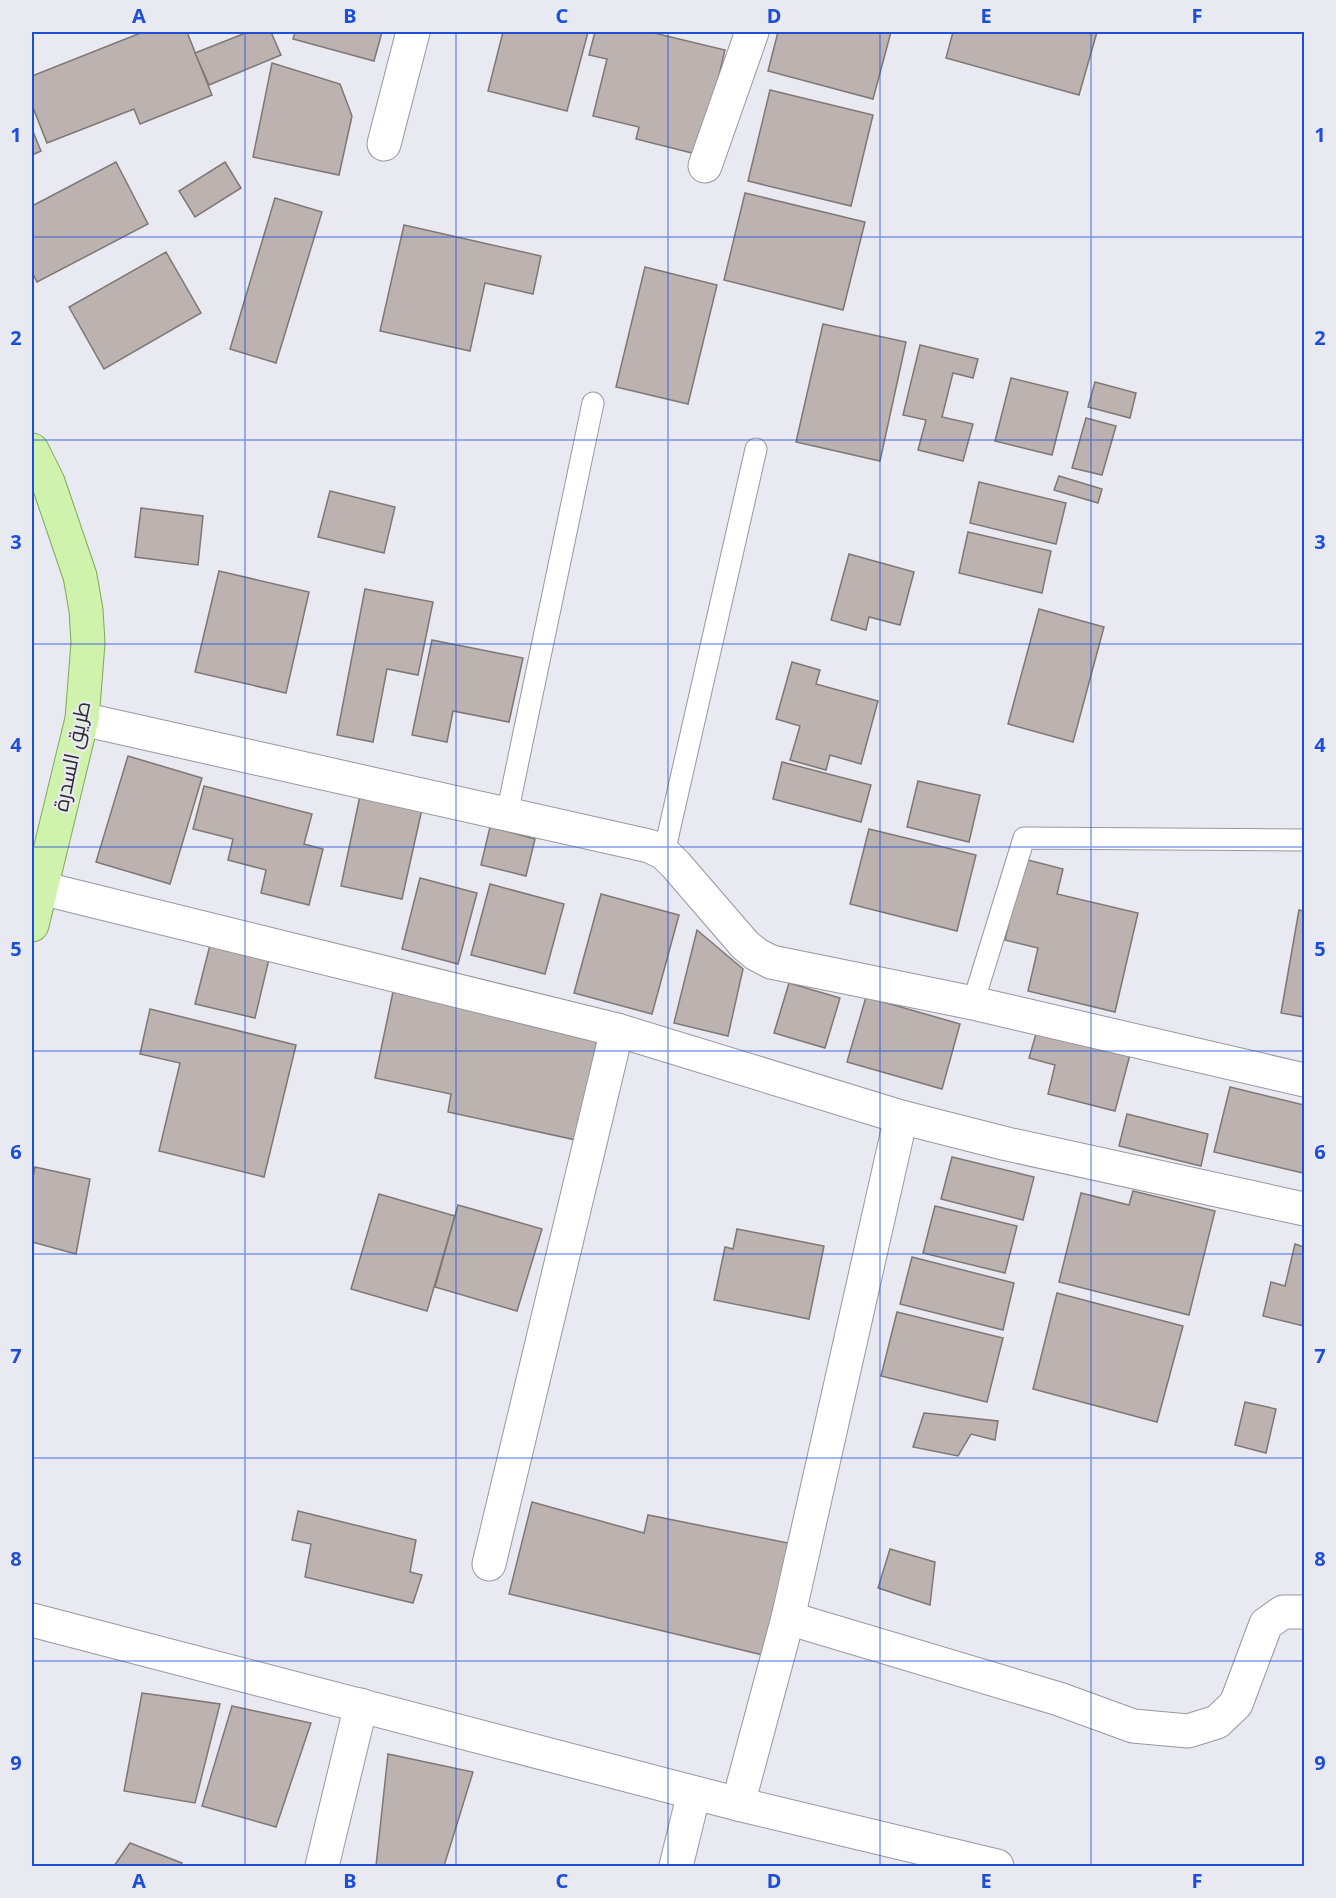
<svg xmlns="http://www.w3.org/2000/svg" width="1336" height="1898" viewBox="0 0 1336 1898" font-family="'Noto Sans',Cairo,sans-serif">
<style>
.building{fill:#bcb3b0;stroke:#7f7775;stroke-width:1.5}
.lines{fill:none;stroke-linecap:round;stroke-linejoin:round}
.service-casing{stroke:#97979f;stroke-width:23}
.minor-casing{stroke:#97979f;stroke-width:35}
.primary-casing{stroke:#81a85c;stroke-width:35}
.service{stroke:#fff;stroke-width:21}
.minor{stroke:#fff;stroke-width:33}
.primary{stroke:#cff2ac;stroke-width:33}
.grid{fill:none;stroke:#1d4ed8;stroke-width:1.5;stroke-opacity:0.55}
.labels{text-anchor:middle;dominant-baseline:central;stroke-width:4.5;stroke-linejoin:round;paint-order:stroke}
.street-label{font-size:21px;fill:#2c2c2f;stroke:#e9eaf1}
.neatline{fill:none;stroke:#1d4ed8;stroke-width:2}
.grid-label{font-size:20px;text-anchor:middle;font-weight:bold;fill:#1d4ed8}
</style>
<rect width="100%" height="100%" fill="#e9eaf1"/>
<!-- building -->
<g class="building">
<path d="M143,32H187L212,95L140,124L134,109L47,143L32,105V76Z"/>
<path d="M248,32H271L281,55L209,85L195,53Z"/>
<path d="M295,32H382L374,61L293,39Z"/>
<path d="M503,32H588L567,111L488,91Z"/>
<path d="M595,32H650L725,50L700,155L636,139L639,127L593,116L607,59L589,55Z"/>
<path d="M778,32H891L873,99L768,71Z"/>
<path d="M953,32H1097L1079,95L946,58Z"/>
<path d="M272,63L340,84L352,116L339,175L253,157Z"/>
<path d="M770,90L873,115L851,206L748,181Z"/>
<path d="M32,129L41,151L32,155Z"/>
<path d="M116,162L148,224L37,282L32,272V206Z"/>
<path d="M225,162L241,188L195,217L179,191Z"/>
<path d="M745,193L865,222L843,310L724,280Z"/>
<path d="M275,198L322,212L276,363L230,349Z"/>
<path d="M404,225L541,256L533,294L485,283L470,351L380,331Z"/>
<path d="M166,252L201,313L104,369L69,307Z"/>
<path d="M645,267L717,285L688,404L616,387Z"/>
<path d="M823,324L906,342L880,461L796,442Z"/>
<path d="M920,345L978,359L973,378L953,373L942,417L973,424L963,461L918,450L926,420L903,415Z"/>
<path d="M1011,378L1068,392L1052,455L995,441Z"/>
<path d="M1095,382L1136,393L1130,418L1088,407Z"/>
<path d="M1086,418L1116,426L1102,475L1072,468Z"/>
<path d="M1059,476L1102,489L1098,503L1054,490Z"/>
<path d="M979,482L1066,503L1056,544L970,523Z"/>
<path d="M330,491L395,507L384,553L318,537Z"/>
<path d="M141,508L203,516L198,565L135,557Z"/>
<path d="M968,532L1051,551L1042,593L959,573Z"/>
<path d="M849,554L914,572L900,625L869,617L866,630L831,620Z"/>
<path d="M219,571L309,592L286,693L195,672Z"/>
<path d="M365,589L433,602L418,675L387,669L373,742L337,735Z"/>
<path d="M1039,609L1104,627L1073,742L1008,724Z"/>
<path d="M432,640L523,658L509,722L453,711L447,742L412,735Z"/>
<path d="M792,662L820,670L816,684L878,701L861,764L830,755L826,770L790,760L800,726L776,719Z"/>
<path d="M128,756L202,778L170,884L96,862Z"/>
<path d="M782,762L871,785L861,822L773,799Z"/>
<path d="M918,781L980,795L969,842L907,827Z"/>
<path d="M204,786L312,814L304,844L323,849L309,905L261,893L266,870L228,860L233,839L193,829Z"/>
<path d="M360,796L422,809L402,899L341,886Z"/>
<path d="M490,827L535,839L526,876L481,865Z"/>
<path d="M869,829L976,855L957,931L850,904Z"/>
<path d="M1024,859L1063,869L1057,894L1138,913L1115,1012L1028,991L1038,948L1005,940Z"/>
<path d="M420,878L477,893L458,964L402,949Z"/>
<path d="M490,884L564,904L545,974L471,955Z"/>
<path d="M601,894L679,915L652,1014L574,993Z"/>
<path d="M1299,910L1304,911V1017L1281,1013Z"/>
<path d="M697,930L743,969L728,1036L674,1023Z"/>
<path d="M210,945L269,959L255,1018L195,1004Z"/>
<path d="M789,983L840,998L825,1048L774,1033Z"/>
<path d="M393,992L598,1037L576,1140L448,1112L451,1094L375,1078Z"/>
<path d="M866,997L960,1024L942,1089L847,1062Z"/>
<path d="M150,1009L296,1045L264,1177L159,1151L180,1063L140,1054Z"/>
<path d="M1038,1027L1131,1051L1115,1111L1048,1094L1055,1065L1029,1058Z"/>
<path d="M1230,1087L1304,1105L1303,1173L1214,1152Z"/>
<path d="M1127,1114L1208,1134L1201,1166L1119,1146Z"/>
<path d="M952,1157L1034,1177L1023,1220L941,1199Z"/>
<path d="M35,1167L90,1179L76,1254L32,1242V1182Z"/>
<path d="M1133,1191L1215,1211L1189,1315L1059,1282L1081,1193L1129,1205Z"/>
<path d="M379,1194L455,1216L427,1311L351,1289Z"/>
<path d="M458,1205L542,1229L517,1311L435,1287Z"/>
<path d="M935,1206L1017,1226L1005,1273L923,1253Z"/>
<path d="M737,1229L824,1246L809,1319L714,1300L725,1247L733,1249Z"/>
<path d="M1295,1244L1304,1247V1326L1263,1316L1271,1282L1285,1286Z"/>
<path d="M912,1257L1014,1283L1003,1330L900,1304Z"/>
<path d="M1057,1293L1183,1326L1157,1422L1033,1389Z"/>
<path d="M897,1312L1003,1338L987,1402L881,1376Z"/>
<path d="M1245,1402L1276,1409L1266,1453L1235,1445Z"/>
<path d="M924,1413L998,1421L995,1440L971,1434L958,1456L913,1447Z"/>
<path d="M532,1502L644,1533L648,1515L793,1544L763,1655L509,1594Z"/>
<path d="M298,1511L416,1540L410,1572L422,1575L413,1603L305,1577L311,1544L292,1540Z"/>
<path d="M890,1549L935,1562L930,1605L878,1588Z"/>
<path d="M142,1693L220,1704L195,1803L124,1791Z"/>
<path d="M232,1706L311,1723L276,1827L202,1806Z"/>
<path d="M388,1754L473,1772L444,1866H376Z"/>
<path d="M130,1843L182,1863L181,1866H114Z"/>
</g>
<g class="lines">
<defs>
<g id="service">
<path d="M507,814L593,403"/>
<path d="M664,853L756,449"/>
<path d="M973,1003L1024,838L1304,840"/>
</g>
<g id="minor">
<path d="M384,144L413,32"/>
<path d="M705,166L752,32"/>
<path d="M82,719L649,846L664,853L676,865L745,945L756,954L771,962L973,1003L1304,1080"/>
<path d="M41,888L617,1030L901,1117L1007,1144L1304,1209"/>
<path d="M489,1564L617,1030"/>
<path d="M788,1618L1059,1699L1133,1726L1188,1731L1217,1722L1236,1704L1266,1624L1283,1612H1304"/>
<path d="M32,1620L738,1804L997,1866"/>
<path d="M738,1804L788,1618L901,1117"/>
<path d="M322,1866L361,1705"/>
<path d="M676,1866L694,1793"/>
</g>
<path id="primary" d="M32,450L48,482L80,576L86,610L88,643L82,719L32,925"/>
</defs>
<!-- service casing -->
<use href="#service" class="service-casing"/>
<!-- minor casing -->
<use href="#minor" class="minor-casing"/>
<!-- primary casing -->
<use href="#primary" class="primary-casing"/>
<!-- service -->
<use href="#service" class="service"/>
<!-- minor -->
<use href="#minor" class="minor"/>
<!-- primary -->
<use href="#primary" class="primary"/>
</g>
<!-- grid -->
<path class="grid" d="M245,32V1866M456,32V1866M668,32V1866M880,32V1866M1091,32V1866M32,237H1304M32,440H1304M32,644H1304M32,847H1304M32,1051H1304M32,1254H1304M32,1458H1304M32,1661H1304"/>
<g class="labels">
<!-- street labels -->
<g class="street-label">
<text transform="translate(71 756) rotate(-78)">طريق السدرة</text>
</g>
</g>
<!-- border -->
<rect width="1336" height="1898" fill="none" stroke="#e9eaf1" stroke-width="66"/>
<rect x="33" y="33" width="1270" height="1832" class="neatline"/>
<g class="grid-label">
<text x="139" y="23">A</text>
<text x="350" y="23">B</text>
<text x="562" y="23">C</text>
<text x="774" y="23">D</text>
<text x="986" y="23">E</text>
<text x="1197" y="23">F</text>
<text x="16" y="142">1</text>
<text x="1320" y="142">1</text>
<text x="16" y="345">2</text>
<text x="1320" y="345">2</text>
<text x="16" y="549">3</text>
<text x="1320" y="549">3</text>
<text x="16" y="752">4</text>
<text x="1320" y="752">4</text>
<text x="16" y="956">5</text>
<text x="1320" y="956">5</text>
<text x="16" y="1159">6</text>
<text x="1320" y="1159">6</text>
<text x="16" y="1363">7</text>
<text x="1320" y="1363">7</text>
<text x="16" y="1566">8</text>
<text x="1320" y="1566">8</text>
<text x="16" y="1770">9</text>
<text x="1320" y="1770">9</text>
<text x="139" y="1888">A</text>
<text x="350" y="1888">B</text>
<text x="562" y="1888">C</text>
<text x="774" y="1888">D</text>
<text x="986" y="1888">E</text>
<text x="1197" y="1888">F</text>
</g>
</svg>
